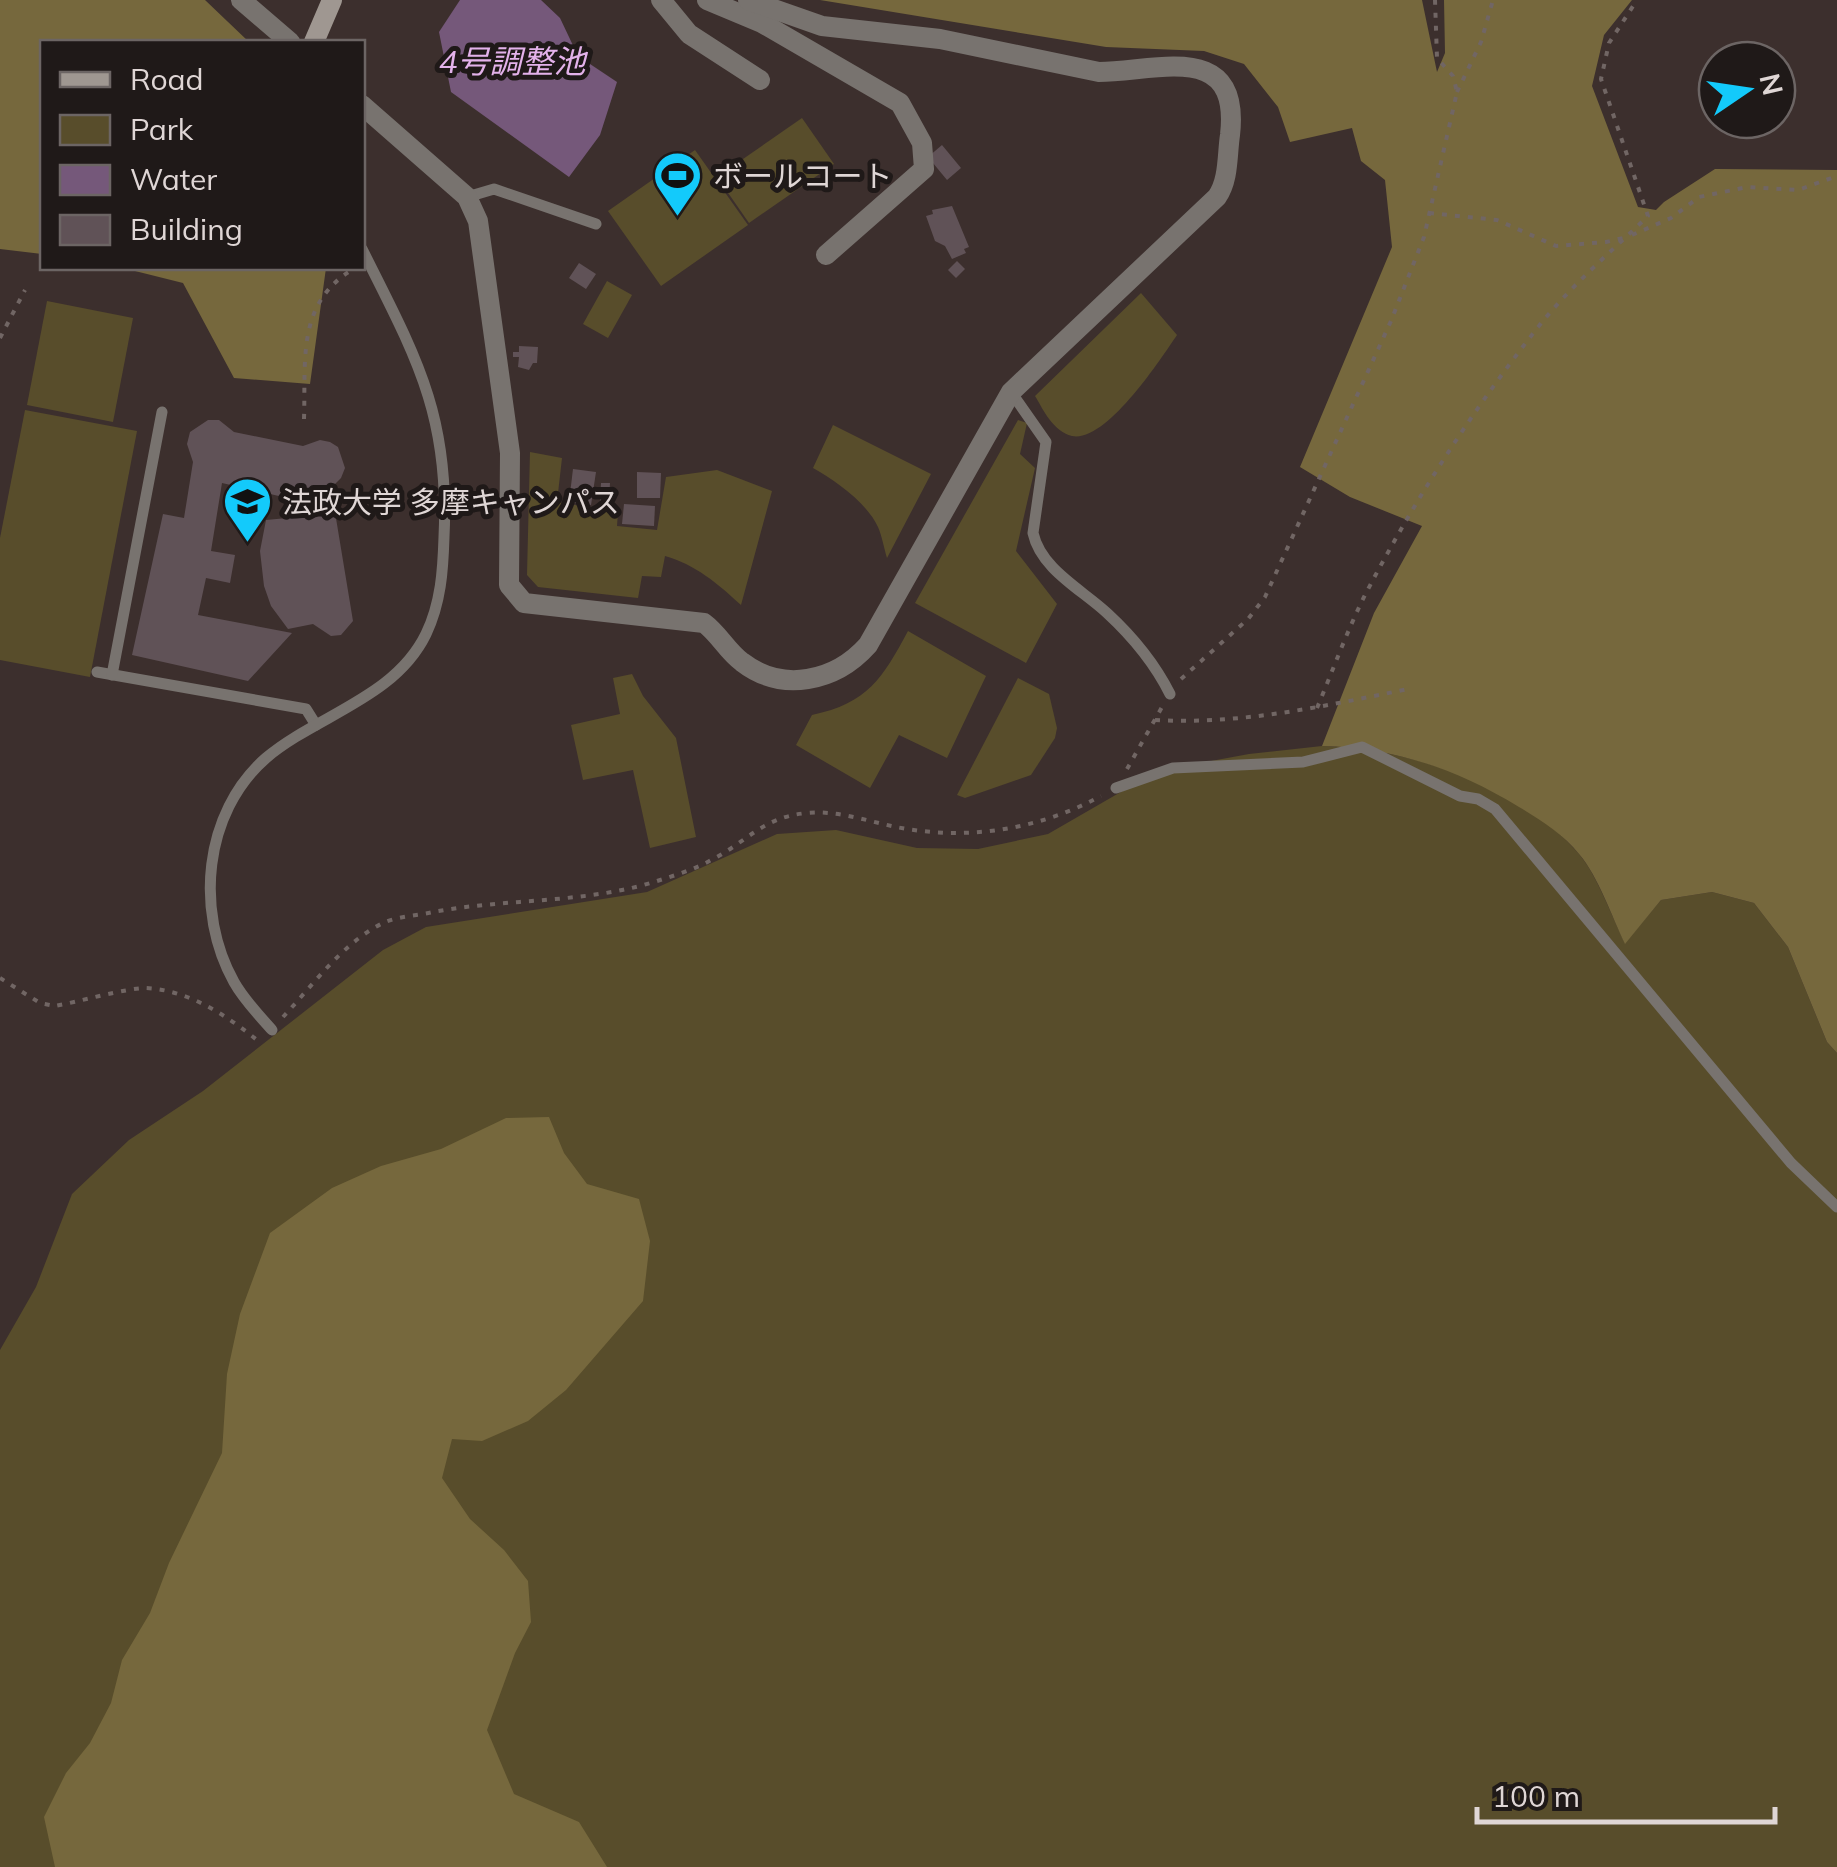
<svg xmlns="http://www.w3.org/2000/svg" width="1837" height="1867" viewBox="0 0 1837 1867" font-family="Mulish,'Noto Sans JP',sans-serif">
<style>
.green{fill:#584d2b}
.forest{fill:#76683d}
.water{fill:#75587a}
.building{fill:#605257}
.lines{fill:none;stroke-linecap:round;stroke-linejoin:round}
.path{stroke:#716664;stroke-width:4;stroke-dasharray:5 8;stroke-linecap:butt}
.lane{stroke:#78736f;stroke-width:11}
.street{stroke:#78736f;stroke-width:20}
.secondary{stroke:#9f9791;stroke-width:20}
.labels{text-anchor:middle;dominant-baseline:central;stroke-width:10;stroke-linejoin:round;paint-order:stroke}
.poi-label{font-size:30px;fill:#dfd6d5;stroke:#1f1918;text-anchor:start}
.water-label{font-size:32px;font-style:italic;fill:#e3b2ea;stroke:#1f1918}
</style>
<rect width="100%" height="100%" fill="#3c2f2d"/>
<!-- green -->
<g class="green">
<path d="M802,118L834,164L749,223L717,177Z"/>
<path d="M695,150L748,225L661,286L608,211Z"/>
<path d="M607,281L632,295L608,338L583,324Z"/>
<path d="M1141,293L1177,335C1160,360 1106,443 1072,436C1053,431 1044,411 1035,396Z"/>
<path d="M47,301L133,318L113,422L27,405Z"/>
<path d="M25,410L137,431L90,677L0,660V538Z"/>
<path d="M1018,420L1027,423L1020,454L1035,468L1016,551L1057,604L1026,663L915,603Z"/>
<path d="M833,425L931,474L887,558C884,548 882,536 878,527C867,503 835,480 813,468Z"/>
<path d="M530,452L562,458L557,502L618,512L617,526L657,530L666,477L717,470L772,491L741,605C717,583 696,565 665,556L661,577L642,576L638,598L538,587L527,575Z"/>
<path d="M908,631L986,676L947,758L899,735L870,788L796,745L812,715C868,703 882,679 908,631Z"/>
<path d="M632,674L643,696L676,738L696,837L650,848L633,770L583,780L571,725L620,714L613,678Z"/>
<path d="M1018,678L1049,694L1057,728L1055,738L1031,775L965,798L957,795Z"/>
<path d="M1322,746C1409,748 1521,786 1579,854C1597,875 1612,917 1625,943L1661,900L1712,892L1754,903L1788,947L1827,1042L1837,1053V1867H0V1350L36,1287L72,1194L129,1140L203,1091L383,950L426,927L647,892L777,834L836,830L917,848L978,849L1048,834L1126,789L1173,768L1249,754Z"/>
</g>
<!-- forest -->
<g class="forest">
<path d="M0,0H205L249,42H42V254L0,249Z"/>
<path d="M820,0H1422L1437,72L1445,53L1444,0H1632L1604,35L1592,86L1638,207L1656,210L1664,202L1715,169L1837,170V1053L1827,1042L1788,947L1754,903L1712,892L1661,900L1625,944C1612,917 1598,876 1579,854C1563,834 1541,820 1519,807C1457,769 1395,748 1322,746L1374,613L1422,526L1350,497L1300,467L1392,247L1385,180L1361,161L1352,128L1290,142L1278,107L1244,64L1204,51L1106,47Z"/>
<path d="M123,268H326L310,384L234,378L183,283Z"/>
<path d="M549,1117L564,1153L587,1184L639,1199L650,1241L643,1301L566,1390L528,1421L482,1441L452,1439L442,1478L470,1519L504,1550L528,1581L531,1622L515,1653L487,1730L514,1794L579,1822L607,1867H55L44,1817L66,1773L90,1743L111,1703L122,1660L150,1613L169,1563L222,1453L227,1374L240,1314L270,1233L332,1188L381,1166L441,1149L506,1118Z"/>
</g>
<!-- water -->
<path class="water" d="M460,0H541L560,18L578,56L617,82L600,135L569,177L451,92L439,32Z"/>
<!-- building -->
<g class="building">
<path d="M942,145L961,168L947,180L928,157Z"/>
<path d="M952,206L969,247L964,249L966,253L952,259L945,246L935,241L926,216L933,214L932,210Z"/>
<path d="M957,261L965,269L956,278L948,270Z"/>
<path d="M579,263L596,274L586,289L569,278Z"/>
<path d="M519,346L538,347L537,363H533L529,370L518,367L519,357H513V352H519Z"/>
<path d="M208,420H219L234,432L303,446L320,440L330,442L338,447L345,468L341,478L331,488L353,621L341,635L331,636L313,624L288,629L271,606L264,586L260,551L266,520L298,517L296,500L222,483L211,551L235,555L230,583L206,578L198,615L292,633L248,681L132,655L163,514L184,518L193,462L187,444L190,432Z"/>
<path d="M573,469L596,472L591,505L569,502Z"/>
<path d="M637,472L661,473L660,498H637Z"/>
<path d="M601,483H610L609,502L600,501Z"/>
<path d="M624,504L655,506L654,526L622,524Z"/>
</g>
<g class="lines">
<!-- path -->
<g class="path">
<path d="M1457,92L1481,42L1493,0"/>
<path d="M1429,213L1497,220L1556,246L1606,242L1623,238"/>
<path d="M1632,235L1671,218L1699,197L1747,187L1798,190L1837,176"/>
<path d="M0,338L25,290"/>
<path d="M304,419C306,359 296,302 355,268"/>
<path d="M1181,679L1248,619L1265,597L1391,321L1424,237L1457,92L1453,76L1437,58L1435,0"/>
<path d="M1317,708C1333,670 1347,631 1365,595C1414,501 1470,414 1535,331C1568,288 1610,253 1648,216L1601,79L1609,43L1637,0"/>
<path d="M1155,720C1240,725 1325,706 1408,689"/>
<path d="M1127,769L1162,707"/>
<path d="M0,978L40,1003L55,1006C77,1002 127,988 146,988C188,990 226,1015 257,1040L261,1037"/>
<path d="M283,1017C313,985 342,944 381,924C396,916 417,916 433,912C507,898 585,904 657,881C676,875 696,869 713,859C748,841 763,817 807,813C837,810 867,821 896,827C966,841 1038,830 1101,796"/>
</g>
<!-- lane -->
<g class="lane">
<path d="M467,197L494,189L596,224"/>
<path d="M1011,392L1046,442L1033,533C1041,569 1081,589 1107,613C1133,637 1154,662 1170,694"/>
<path d="M97,672L306,709L316,725"/>
<path d="M112,675L162,412"/>
<path d="M1116,788L1173,768L1303,762L1362,747L1460,796L1478,799L1495,809L1791,1163L1837,1207"/>
<path d="M272,1030C258,1014 244,1000 234,982C195,912 203,813 266,758C317,715 395,698 426,634C441,603 443,570 444,537C450,414 415,355 362,249"/>
</g>
<!-- street -->
<g class="street">
<path d="M241,0L290,42"/>
<path d="M661,0L689,34L760,80"/>
<path d="M707,0L762,23L900,103L922,143L924,169L826,255"/>
<path d="M362,105L467,197L478,221L510,453L509,585L524,603L704,623C719,634 727,651 742,662C782,693 835,682 868,645L1011,392L1217,197C1229,180 1227,155 1230,135C1241,39 1156,72 1099,72L940,39L822,26L748,0"/>
</g>
<!-- secondary -->
<path class="secondary" d="M314,42L332,0"/>
</g>
<!-- icons -->
<defs>
<symbol id="stadium-pin" viewBox="-11 -11 22 30"><path d="M0 17L-7.5 6A9.5 9.5 0 1 1 7.5 6Z" fill="#13cafb" stroke="#1f1918"/><path d="M0-5a6.5 5 0 1 0 0 10a6.5 5 0 1 0 0-10ZM-3.5-1.8h7v3.6h-7Z" fill="#111"/></symbol>
<symbol id="university-pin" viewBox="-11 -11 22 30"><path d="M0 17L-7.5 6A9.5 9.5 0 1 1 7.5 6Z" fill="#13cafb" stroke="#1f1918"/><path d="M0-5L7-2L0 1L-7-2ZM-4 1L0 2.5L4 1V4Q0 6-4 4Z" fill="#111"/></symbol>
</defs>
<g fill-rule="evenodd">
<use href="#stadium-pin" x="650" y="148" width="55" height="75"/>
<use href="#university-pin" x="220" y="474" width="55" height="75"/>
</g>
<g class="labels">
<!-- poi labels -->
<g class="poi-label">
<text x="713" y="176">ボールコート</text>
<text x="282" y="502">法政大学 多摩キャンパス</text>
</g>
<!-- water labels -->
<g class="water-label">
<text x="512" y="61">4号調整池</text>
</g>
</g>
<!-- legend -->
<rect x="40" y="40" width="325" height="230" fill="#1f1918" stroke="#6c6564" stroke-width="2.5"/>
<rect x="60" y="72" width="50" height="15" fill="#9f9791" stroke="#6c6564" stroke-width="2.5"/>
<text x="130" y="90" font-size="30" fill="#dfd6d5">Road</text>
<rect x="60" y="115" width="50" height="30" fill="#584d2b" stroke="#6c6564" stroke-width="2.5"/>
<text x="130" y="140" font-size="30" fill="#dfd6d5">Park</text>
<rect x="60" y="165" width="50" height="30" fill="#75587a" stroke="#6c6564" stroke-width="2.5"/>
<text x="130" y="190" font-size="30" fill="#dfd6d5">Water</text>
<rect x="60" y="215" width="50" height="30" fill="#605257" stroke="#6c6564" stroke-width="2.5"/>
<text x="130" y="240" font-size="30" fill="#dfd6d5">Building</text>
<!-- north arrow -->
<g transform="translate(1747 90) rotate(77)"><circle r="48" fill="#1f1918" stroke="#6c6564" stroke-width="2.5"/>
<path d="M0-8L18 38L0 25L-18 38Z" fill="#13cafb"/>
<text y="-15" font-size="28" font-weight="bold" text-anchor="middle" fill="#dfd6d5">N</text>
</g>
<!-- scale -->
<path d="M1477 1807v15h298v-15" fill="none" stroke="#dfd6d5" stroke-width="5"/>
<text x="1492" y="1807" font-size="30" fill="#dfd6d5" stroke="#1f1918" stroke-width="8" paint-order="stroke">100 m</text>
</svg>
